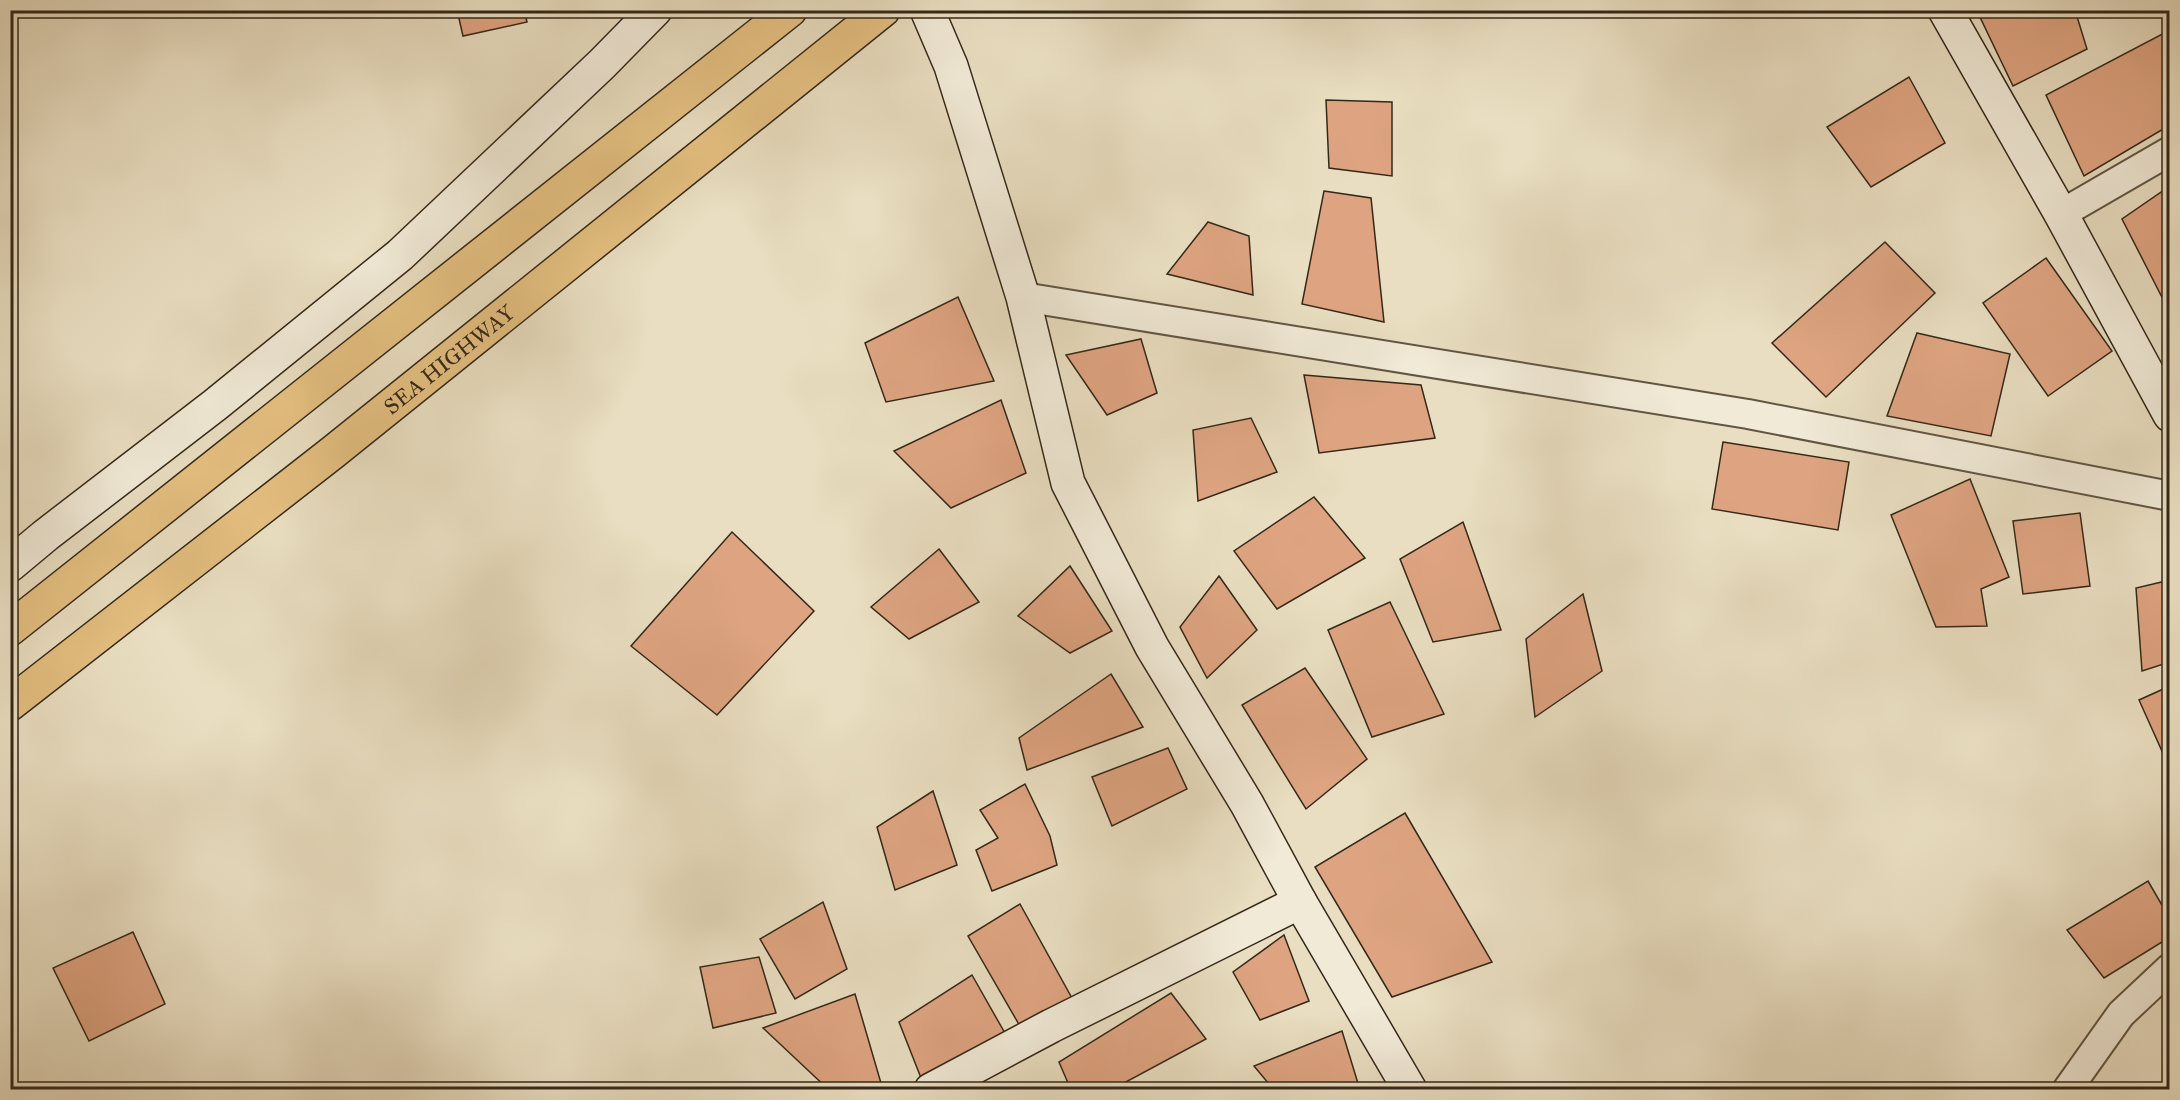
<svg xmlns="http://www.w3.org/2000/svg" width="2180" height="1100" viewBox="0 0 2180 1100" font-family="'IM FELL Great Primer',serif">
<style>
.building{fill:#dea481;stroke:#342819;stroke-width:1.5}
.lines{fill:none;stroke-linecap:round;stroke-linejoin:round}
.street-casing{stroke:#615643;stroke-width:32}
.secondary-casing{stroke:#342819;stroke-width:36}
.highway-casing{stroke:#342819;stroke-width:36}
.street{stroke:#f1ead7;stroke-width:28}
.secondary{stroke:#f1ead7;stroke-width:33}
.highway{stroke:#e4bf80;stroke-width:33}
.labels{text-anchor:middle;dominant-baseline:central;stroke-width:6;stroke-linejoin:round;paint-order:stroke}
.street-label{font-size:22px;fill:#342819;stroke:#f1ead7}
</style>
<rect width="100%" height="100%" fill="#e9dec1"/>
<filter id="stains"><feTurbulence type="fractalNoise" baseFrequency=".00333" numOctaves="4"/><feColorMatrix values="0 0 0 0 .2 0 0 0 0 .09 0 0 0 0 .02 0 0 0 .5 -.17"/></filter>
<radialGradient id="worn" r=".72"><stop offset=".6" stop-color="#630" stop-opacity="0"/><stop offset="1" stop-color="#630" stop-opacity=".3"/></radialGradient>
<!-- building -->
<g class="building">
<path d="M457,10H524L527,22L463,36Z"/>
<path d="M1983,10H2075L2087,49L2013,86L1978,13Z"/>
<path d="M2170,30V125L2084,176L2046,95Z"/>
<path d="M1909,77L1945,143L1871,187L1827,127Z"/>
<path d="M1326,100L1392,102V176L1329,168Z"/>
<path d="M2170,186V313L2122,219Z"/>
<path d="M1324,191L1371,198L1384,322L1302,304Z"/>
<path d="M1208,222L1249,236L1253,295L1167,274Z"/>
<path d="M1885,242L1935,293L1826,397L1772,343Z"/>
<path d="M2046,258L2112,351L2048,396L1983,303Z"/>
<path d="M958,297L994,381L886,402L865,343Z"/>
<path d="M1917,333L2010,354L1991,436L1887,416Z"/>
<path d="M1141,339L1157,393L1107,415L1066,355Z"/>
<path d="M1304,375L1421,385L1435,438L1319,453Z"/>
<path d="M1001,400L1026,473L951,508L894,451Z"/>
<path d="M1251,418L1277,472L1198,501L1193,430Z"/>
<path d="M1723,442L1849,462L1838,530L1712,509Z"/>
<path d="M1970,479L2009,577L1981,589L1987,626L1936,627L1891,515Z"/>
<path d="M1314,497L1365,558L1277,609L1234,551Z"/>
<path d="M2080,513L2090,586L2023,594L2013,521Z"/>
<path d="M1463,522L1501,630L1433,642L1400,559Z"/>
<path d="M732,532L814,611L717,715L631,646Z"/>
<path d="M939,549L979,602L909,639L871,607Z"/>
<path d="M1070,566L1112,631L1070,653L1018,616Z"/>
<path d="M1219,576L1257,630L1207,678L1180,627Z"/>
<path d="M2170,580V662L2142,671L2136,588Z"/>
<path d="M1583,594L1602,671L1535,717L1526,639Z"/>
<path d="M1390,602L1444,714L1372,737L1328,630Z"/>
<path d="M1305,668L1367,759L1306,809L1242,705Z"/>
<path d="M1111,674L1143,727L1027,770L1019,738Z"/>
<path d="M2170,686V769L2139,700Z"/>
<path d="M1168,748L1187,789L1112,826L1092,777Z"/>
<path d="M1025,784L1050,836L1057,865L992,891L976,850L998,838L980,810Z"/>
<path d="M933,791L957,865L895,890L877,827Z"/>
<path d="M1405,813L1492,962L1392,997L1315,867Z"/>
<path d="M2148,881L2170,919V937L2104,978L2067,930Z"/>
<path d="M823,902L847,969L795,999L760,939Z"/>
<path d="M1020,904L1073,1000L1021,1028L968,936Z"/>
<path d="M133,932L165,1004L89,1041L53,968Z"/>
<path d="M1284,935L1309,1001L1260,1020L1233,972Z"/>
<path d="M759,957L776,1013L713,1028L700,967Z"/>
<path d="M972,975L1006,1035L923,1083L899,1022Z"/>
<path d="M1171,993L1206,1039L1111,1090H1071L1059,1062Z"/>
<path d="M855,994L883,1090H829L763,1028Z"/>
<path d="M1342,1031L1360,1090H1274L1254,1066Z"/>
</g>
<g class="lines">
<defs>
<g id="street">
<path d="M2061,214L2170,151"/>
<path d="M1023,297L1748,414L2170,496"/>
<path d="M2067,1090L2121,1014L2170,968"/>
</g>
<g id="secondary">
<path d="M927,10L951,66L1023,297L1068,483L1152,647L1247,804L1300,902L1410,1090"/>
<path d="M1945,10L2061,214L2170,415"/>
<path d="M10,565L46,535L215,405L400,255L602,64L655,10"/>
<path d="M931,1090L1051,1026L1300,902"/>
</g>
<g id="highway">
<path d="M10,629L790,10"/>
<path id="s1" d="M10,704L332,453L883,10"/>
</g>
</defs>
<!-- street casing -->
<use href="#street" class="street-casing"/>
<!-- secondary casing -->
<use href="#secondary" class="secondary-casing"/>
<!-- highway casing -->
<use href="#highway" class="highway-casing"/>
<!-- street -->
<use href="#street" class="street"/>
<!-- secondary -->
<use href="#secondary" class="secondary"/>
<!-- highway -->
<use href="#highway" class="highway"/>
</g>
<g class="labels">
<!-- street labels -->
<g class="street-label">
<text stroke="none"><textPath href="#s1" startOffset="558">SEA HIGHWAY</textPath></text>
</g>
</g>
<!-- margin -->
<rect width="2180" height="1100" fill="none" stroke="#e9dec1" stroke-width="36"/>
<rect x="12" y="12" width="2156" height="1076" fill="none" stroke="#342819" stroke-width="3"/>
<rect x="18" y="18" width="2144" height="1064" fill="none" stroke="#342819" stroke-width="1.5"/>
<rect width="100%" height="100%" filter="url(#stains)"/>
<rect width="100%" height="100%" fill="url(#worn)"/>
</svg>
